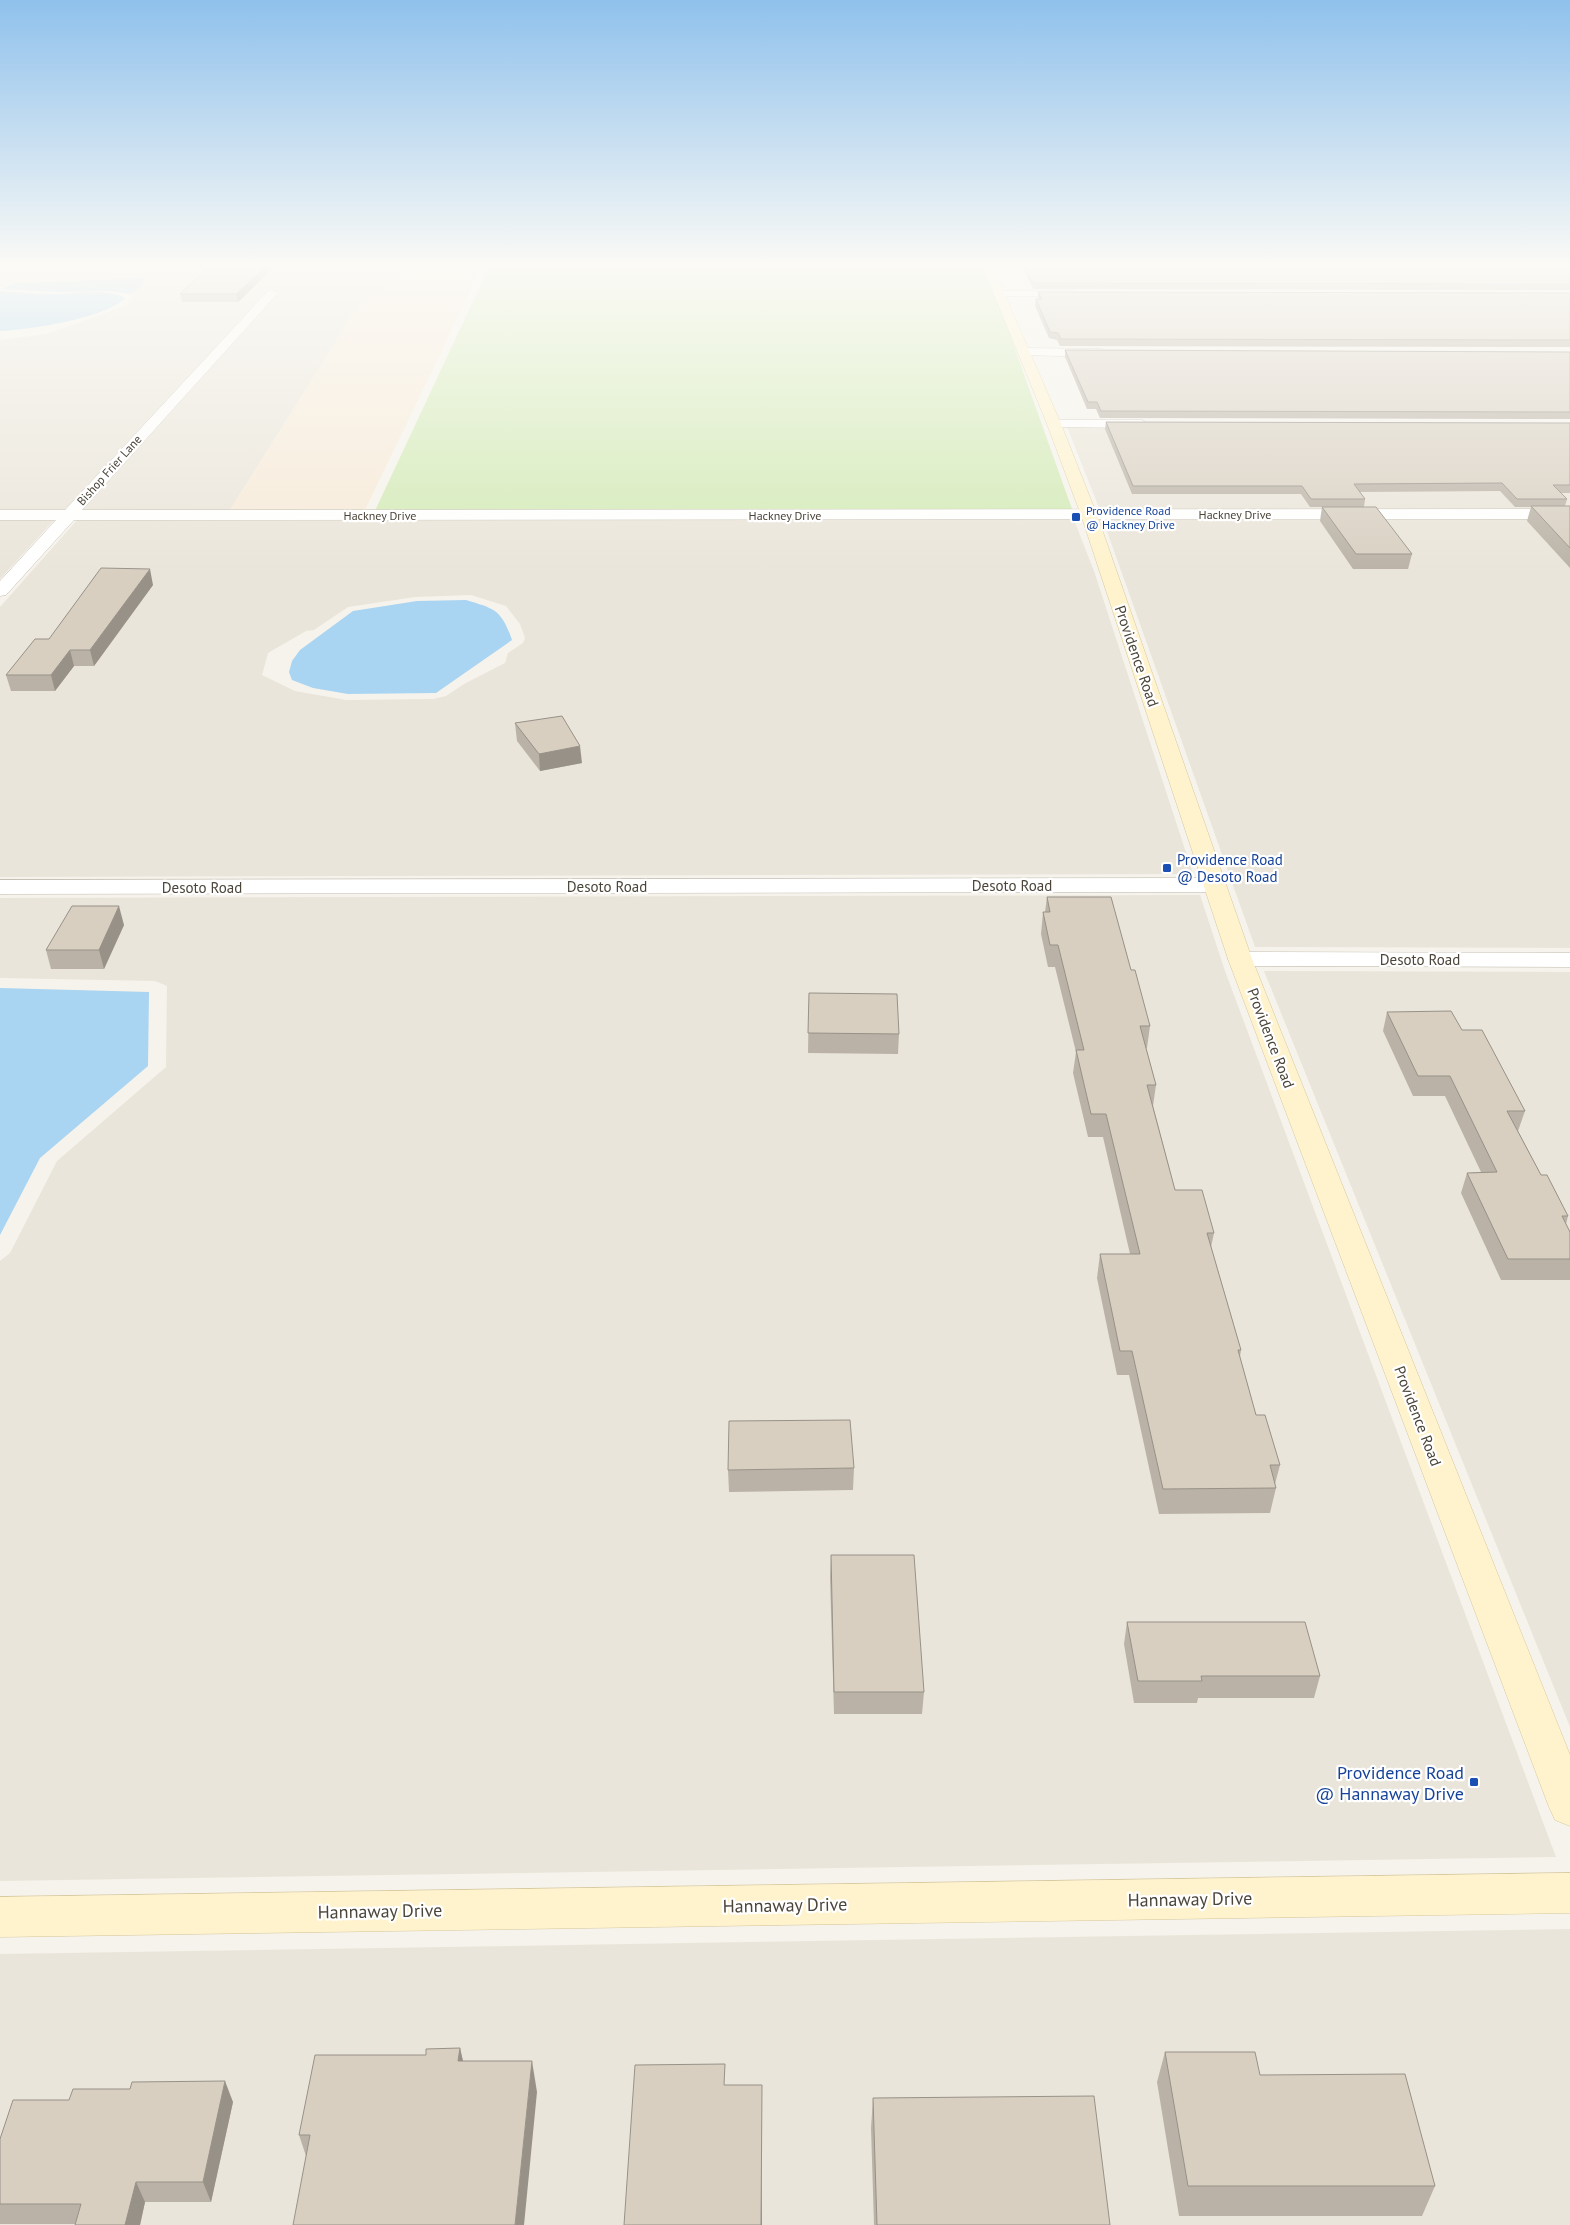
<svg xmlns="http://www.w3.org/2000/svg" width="1570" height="2225" viewBox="0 0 1570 2225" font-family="'PT Sans',sans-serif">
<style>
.residential{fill:#eae5da;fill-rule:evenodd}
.commercial{fill:#f7ead8}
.green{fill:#d2eab5}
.water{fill:#a9d4f2}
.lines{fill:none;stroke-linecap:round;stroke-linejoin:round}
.street-casing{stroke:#c2bbae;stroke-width:1}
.secondary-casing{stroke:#d6c79b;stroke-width:1}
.street{fill:#fff;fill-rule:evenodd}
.secondary{fill:#fff3cd;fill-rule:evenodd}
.wall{fill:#bab2a6}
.shaded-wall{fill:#979187}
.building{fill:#d8cfc1;stroke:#979187}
.transit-dot{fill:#1a4fb4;stroke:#fff;stroke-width:2}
.labels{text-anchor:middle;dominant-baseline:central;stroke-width:4.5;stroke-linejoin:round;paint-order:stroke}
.far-street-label{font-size:12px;fill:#4b4439;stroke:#fff}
.far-transit-label{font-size:12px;fill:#164399;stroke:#fff;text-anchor:start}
.street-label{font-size:15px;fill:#4b4439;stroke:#fff}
.transit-label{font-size:15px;fill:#164399;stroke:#fff;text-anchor:start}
.near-transit-label{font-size:18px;fill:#164399;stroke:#fff;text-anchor:end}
.near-street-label{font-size:18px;fill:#4b4439;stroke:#fff}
</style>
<rect width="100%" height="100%" fill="#f6f3ec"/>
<!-- residential -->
<g class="residential">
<path d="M0,265H412L406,275L362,300L230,510H0V340L47,334L125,306L133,297L130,294L142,286L145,278L15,283L0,287Z"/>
<path d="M1067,427L1570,428V509L1100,510Z"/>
<path d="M0,518H56L0,579Z"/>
<path d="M1570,519V948L1255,947L1103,520Z"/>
<path d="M77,520H1074L1094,571L1193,874L0,877V607ZM471,595L506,606L520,624L525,638L523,643L508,653L505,663L464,684L446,696L433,699L346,700L295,691L262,675L268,653L306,631L314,630L348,607L415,597Z"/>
<path d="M1200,895L1225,971L1556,1857L0,1881V1261L10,1253L57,1161L166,1067L167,986L155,981L0,978V898Z"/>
<path d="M1264,971L1570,972V1727Z"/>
<path d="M1570,1929V2225H0V1954Z"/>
</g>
<!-- commercial -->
<path class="commercial" d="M412,265H483L365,510H230L362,300L406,275Z"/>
<!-- green -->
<path class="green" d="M490,265H985L1072,509L373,515Z"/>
<!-- water -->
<g class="water">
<path d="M145,278L142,286L130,294L108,291L56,292L0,289L15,283Z"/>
<path d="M0,291C17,292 34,294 51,294C70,294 110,288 125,298C107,318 28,330 0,331Z"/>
<path d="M466,600C495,609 501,609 512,640L436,693L348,694L313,688L292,680L289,672L292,661L300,650L353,611L417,601Z"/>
<path d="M0,988L149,992L148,1066L40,1158L0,1235Z"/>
</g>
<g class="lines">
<defs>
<g id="street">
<path d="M272,290L278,293L276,295L82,510L1570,509V519L74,520L6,595L0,596V581L56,520H0V510H65L268,291Z"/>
<path d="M999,291H1075L1081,294L1075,297L995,296L993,294Z"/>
<path d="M1024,348L1102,349L1108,353L1102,357L1020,355L1018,352L1020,349Z"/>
<path d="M1054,420H1142L1149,424L1142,428L1049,427L1047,424L1049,421Z"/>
<path d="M1214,878L1222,880L1226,885L1222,890L1214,892L0,894V880Z"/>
<path d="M1240,952L1570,953V967L1240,966L1231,964L1228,959L1231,954Z"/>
</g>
<g id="secondary">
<path d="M982,265H992L1061,424L1097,515L1252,959L1570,1755V1826L1555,1820L1549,1807L1228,959L1081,515L1047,424Z"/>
<path d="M1570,1873V1913L0,1937V1897Z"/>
</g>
</defs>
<!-- street casing -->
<use href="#street" class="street-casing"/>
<!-- secondary casing -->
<use href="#secondary" class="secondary-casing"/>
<!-- street -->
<use href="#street" class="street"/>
<!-- secondary -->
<use href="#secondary" class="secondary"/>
</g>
<!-- wall -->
<g class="wall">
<path d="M0,265H36L35,266H0Z"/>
<path d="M211,265H330L329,266H275L238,302H182L180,294Z"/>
<path d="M1021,265H1570V290L1033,289Z"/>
<path d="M1038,292L1570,293V347L1060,346L1057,340L1049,338L1035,306L1036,299H1038Z"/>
<path d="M1065,350L1570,352V419L1100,418L1096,409H1087L1065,357Z"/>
<path d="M1106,422L1570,423V493H1561L1567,499L1565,506H1570V568L1527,521L1531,507H1515L1500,491L1359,492L1365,499L1364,507L1412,554L1408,569H1353L1320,521L1322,507H1310L1301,494H1132L1105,429Z"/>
<path d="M153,585L94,666H74L55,691H11L6,675L49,639Z"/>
<path d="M515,723L582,763L540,771L517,741Z"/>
<path d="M1047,897L1131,970L1150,1026L1147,1048H1146L1156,1085L1153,1106L1175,1190L1214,1233L1211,1247L1241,1350L1240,1357L1256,1415L1280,1465L1275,1484L1276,1488L1270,1513L1159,1514L1129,1375H1117L1097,1278L1100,1254H1130L1103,1137H1088L1073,1073L1076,1052L1055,967H1048L1041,934L1043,912H1045Z"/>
<path d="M124,925L104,969H51L46,950Z"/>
<path d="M809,993L899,1034L898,1054L808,1053Z"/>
<path d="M1387,1012L1462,1030L1525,1111L1518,1131L1541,1175L1568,1216L1566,1224L1570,1232V1280H1501L1461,1193L1467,1173L1481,1172L1445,1096H1413L1383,1031Z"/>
<path d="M854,1468L853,1490L729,1492L728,1470Z"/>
<path d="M831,1555L924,1692L922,1714H834L830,1577Z"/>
<path d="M1127,1622L1320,1676L1314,1698H1198L1197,1703H1134L1124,1644Z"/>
<path d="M460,2048L463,2061L537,2092L306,2156L299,2135L426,2055Z"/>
<path d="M1165,2052L1260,2075L1435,2186L1422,2216H1179L1157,2082Z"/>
<path d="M873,2098L1110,2225H874L871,2128Z"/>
<path d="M69,2100L233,2102L211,2202H145L140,2225H75L76,2224H0V2139Z"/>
</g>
<!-- shaded-wall -->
<g class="shaded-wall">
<path d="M268,265H275V266L238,302L236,294Z"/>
<path d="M150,569L153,585L94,666L90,650Z"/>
<path d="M70,650L74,666L55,691L51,675Z"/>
<path d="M580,746L582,763L540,771L539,754Z"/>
<path d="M119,906L124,925L104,969L99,950Z"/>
<path d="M460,2048L467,2079L458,2061Z"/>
<path d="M532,2061L537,2092L524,2225H515Z"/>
<path d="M225,2081L233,2102L211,2202L203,2182Z"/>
<path d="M762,2085V2225H761Z"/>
<path d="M136,2182L145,2202L140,2225H125Z"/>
</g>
<!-- building -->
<g class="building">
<path d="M211,265H268L236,294H180Z"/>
<path d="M1024,265H1570V284L1033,283Z"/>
<path d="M1038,292L1570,293V340L1061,339L1058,333L1050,332L1036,299H1042Z"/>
<path d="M1065,350L1570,352V412L1101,411L1097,402H1088Z"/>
<path d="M1106,422L1570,423V485H1553L1567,499H1517L1502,483L1354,484L1365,499H1311L1302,486H1133Z"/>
<path d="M1531,506H1570V548Z"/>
<path d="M1322,507H1376L1412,554H1356Z"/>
<path d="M101,568L150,569L90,650H70L51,675H6L35,639H49Z"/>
<path d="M562,716L580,746L539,754L515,723Z"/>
<path d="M1047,897H1111L1131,970H1135L1150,1026H1140L1156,1085H1147L1175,1190H1202L1214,1233H1207L1241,1350H1238L1256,1415H1265L1280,1465H1270L1276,1488L1163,1489L1132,1351H1120L1100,1254H1140L1106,1114H1091L1076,1050H1084L1058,945H1050L1043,912H1050Z"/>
<path d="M72,906H119L99,950H46Z"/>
<path d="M809,993L897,994L899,1034L808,1033Z"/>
<path d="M1451,1011L1462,1030H1482L1525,1111H1507L1541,1175H1547L1568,1216H1562L1570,1232V1259H1508L1467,1173L1497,1172L1450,1076H1418L1387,1012Z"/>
<path d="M850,1420L854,1468L728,1470L729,1421Z"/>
<path d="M831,1555H914L924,1692H834Z"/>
<path d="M1127,1622H1305L1320,1676H1201L1202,1681H1138Z"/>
<path d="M460,2048L458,2061H532L515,2225H293L310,2135H299L315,2055H426V2049Z"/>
<path d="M1165,2052H1255L1260,2075L1405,2074L1435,2186H1188Z"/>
<path d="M725,2064L724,2085H762L761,2225H624L635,2065Z"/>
<path d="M225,2081L203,2182H136L125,2225H75L81,2204H0V2139L13,2100H69L73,2089H130L132,2082Z"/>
<path d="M1094,2096L1110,2225H877L873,2098Z"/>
</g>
<!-- sky -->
<linearGradient id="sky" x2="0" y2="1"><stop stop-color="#8fc1ec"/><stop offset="0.46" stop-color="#fbfaf6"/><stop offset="1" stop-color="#fbfaf6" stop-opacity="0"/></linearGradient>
<rect width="1570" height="576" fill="url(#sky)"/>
<!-- markers -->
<g class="transit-dot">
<rect x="1071" y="512" width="10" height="10" rx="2.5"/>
<rect x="1162" y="863" width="10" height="10" rx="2.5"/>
<rect x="1469" y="1777" width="10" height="10" rx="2.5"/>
</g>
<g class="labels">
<!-- far-street labels -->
<g class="far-street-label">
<text transform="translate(109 470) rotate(-48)">Bishop Frier Lane</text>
<text x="1235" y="514">Hackney Drive</text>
<text x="380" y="515">Hackney Drive</text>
<text x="785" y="515">Hackney Drive</text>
</g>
<!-- far-transit labels -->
<g class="far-transit-label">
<text x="1086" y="510">Providence Road<tspan x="1086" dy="14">@ Hackney Drive</tspan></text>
</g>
<!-- street labels -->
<g class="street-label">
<text transform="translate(1137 656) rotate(71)">Providence Road</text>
<text x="1012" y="885">Desoto Road</text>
<text x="607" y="886">Desoto Road</text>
<text x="202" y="887">Desoto Road</text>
<text x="1420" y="959">Desoto Road</text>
<text transform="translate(1271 1038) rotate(69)">Providence Road</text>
<text transform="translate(1418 1416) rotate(69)">Providence Road</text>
</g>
<!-- transit labels -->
<g class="transit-label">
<text x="1177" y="859">Providence Road<tspan x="1177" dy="17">@ Desoto Road</tspan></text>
</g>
<!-- near-transit labels -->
<g class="near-transit-label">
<text x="1464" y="1772">Providence Road<tspan x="1464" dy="21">@ Hannaway Drive</tspan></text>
</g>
<!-- near-street labels -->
<g class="near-street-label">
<text transform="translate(1190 1899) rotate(-1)">Hannaway Drive</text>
<text transform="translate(785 1905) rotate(-1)">Hannaway Drive</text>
<text transform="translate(380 1911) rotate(-1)">Hannaway Drive</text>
</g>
</g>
</svg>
